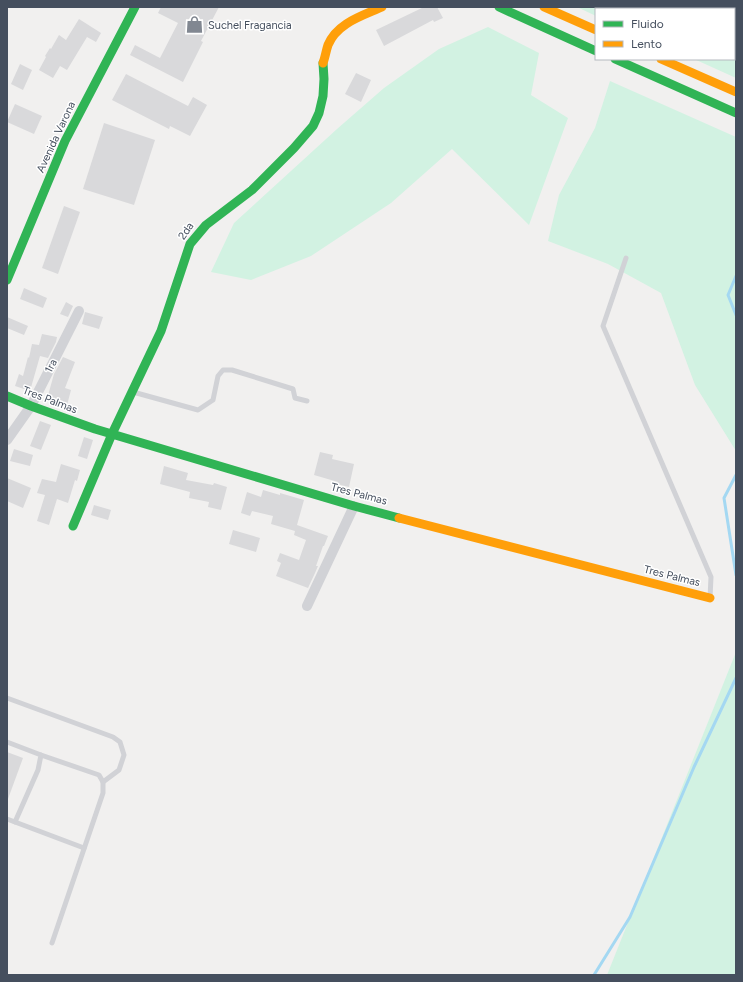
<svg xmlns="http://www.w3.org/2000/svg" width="743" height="982" viewBox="0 0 743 982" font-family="Figtree,sans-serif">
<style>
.green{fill:#d2f2e2}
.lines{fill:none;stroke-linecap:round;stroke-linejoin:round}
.stream{stroke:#a4d8f2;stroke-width:3}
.building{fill:#d9d9db}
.lane{stroke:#d1d2d6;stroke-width:5}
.street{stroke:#d1d2d6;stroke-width:10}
.fast{stroke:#30b455;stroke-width:9}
.slow{stroke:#ff9f0a;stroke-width:9}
.labels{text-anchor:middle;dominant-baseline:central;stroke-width:3;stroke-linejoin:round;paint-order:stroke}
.poi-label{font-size:11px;fill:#454f5e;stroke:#fff;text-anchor:start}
.street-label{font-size:11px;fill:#454f5e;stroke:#fff}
</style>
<rect width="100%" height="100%" fill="#f1f0ef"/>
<!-- green -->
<g class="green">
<path d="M577,7H729L733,9H596V16Z"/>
<path d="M734,9L736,10V78L694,59H734Z"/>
<path d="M488,27L539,53L531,95L568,118L529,225L452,149L391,203L311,256L251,280L211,272L234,223L337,129L384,88L439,49Z"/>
<path d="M610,81L736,137V451L695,385L661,293L608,264L548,241L559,195L595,128Z"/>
<path d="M736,652V975H607Z"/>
</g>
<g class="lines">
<!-- stream -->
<g class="stream">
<path d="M736,276L728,295L736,315"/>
<path d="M736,475L724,498L736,575"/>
<path d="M594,975L630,917L694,767L736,678"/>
</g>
</g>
<!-- building -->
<g class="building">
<path d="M161,7H219L201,41L203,42L183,82L130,55L135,45L160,58L178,23L158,13Z"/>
<path d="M424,7H437L443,18L434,22L433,20L384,46L376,30Z"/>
<path d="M79,19L101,33L96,42L87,37L67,70L60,66L53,78L39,70L46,57L45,56L50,48L51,49L59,35L66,40Z"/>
<path d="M20,64L32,70L23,90L11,84Z"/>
<path d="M356,73L371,80L361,102L345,94Z"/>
<path d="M126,74L188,106L193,97L207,105L190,136L170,126L169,129L112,100Z"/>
<path d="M15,104L42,116L34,134L7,122Z"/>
<path d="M104,123L155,140L134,205L83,189Z"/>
<path d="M64,206L80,212L58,274L42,268Z"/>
<path d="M24,288L47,298L43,308L20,299Z"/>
<path d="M66,302L73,306L68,317L60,314Z"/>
<path d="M85,312L103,317L99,329L82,324Z"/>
<path d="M7,317L28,326L24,335L7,328Z"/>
<path d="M42,334L57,337L56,342L48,358L40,356L30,391L15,386L19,374L23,376L28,357L29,358L32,344L39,345Z"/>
<path d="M63,357L75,362L65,388L71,390L67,405L47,399L54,374Z"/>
<path d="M40,421L51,425L41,450L30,446Z"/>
<path d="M84,437L93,440L87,459L78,456Z"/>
<path d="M14,449L33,455L30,466L10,461Z"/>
<path d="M320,452L333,455L332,459L354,464L349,487L337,484L338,482L314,475Z"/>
<path d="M61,464L80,470L77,481L75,480L68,503L57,499L49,525L37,521L45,495L37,493L42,479L56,482Z"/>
<path d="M164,466L188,473L186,480L213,485L214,483L227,487L221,510L208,507L209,502L189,498L190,492L160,484Z"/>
<path d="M7,478L31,488L23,508L7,501Z"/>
<path d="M263,490L280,495V493L304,500L297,525L328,536L324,546H323L316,566H318L315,573L308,588L276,576L281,563L277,561L280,553L299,560L306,540L294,535L295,531L271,524L273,516L252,511L250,516L241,513L247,492L261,497Z"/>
<path d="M94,505L111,510L108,520L91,515Z"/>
<path d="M233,530L260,538L256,552L229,544Z"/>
<path d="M7,752L23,758L8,799H7Z"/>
</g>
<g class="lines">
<!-- lane -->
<g class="lane">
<path d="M626,258L603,326L711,577L710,598"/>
<path d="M133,392L198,410L213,400L218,376L223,370H232L293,389L295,398L307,401"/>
<path d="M7,698L113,737L120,742L124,755L119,770L103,782"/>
<path d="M7,742L41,755L38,770L15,822L7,819"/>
<path d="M41,755L99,775L103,782V793L52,943"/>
<path d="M15,822L84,848"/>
</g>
<!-- street -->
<g class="street">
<path d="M7,440L31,406L79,311"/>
<path d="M307,606L354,506"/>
</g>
<!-- fast -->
<g class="fast">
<path d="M499,7L596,51"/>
<path d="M615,59L736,113"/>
<path d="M7,280L65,141L135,7"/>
<path d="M7,396L31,406L95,429L354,506L399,518"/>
<path d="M73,526L112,434L161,331L190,244L206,225L252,190L294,148L313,126L319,113L323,96L324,79L323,63"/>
</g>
<!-- slow -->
<g class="slow">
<path d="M544,7L596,30"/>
<path d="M661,59L736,92"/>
<path d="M323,63C325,58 326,51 328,45C337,23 362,16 382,7"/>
<path d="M399,518L710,598"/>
</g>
</g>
<!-- icons -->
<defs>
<symbol id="shop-bare" viewBox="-9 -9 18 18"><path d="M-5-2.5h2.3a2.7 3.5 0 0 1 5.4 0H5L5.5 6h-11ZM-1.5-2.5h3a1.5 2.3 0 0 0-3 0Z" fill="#818791" stroke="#fff" stroke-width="2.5" paint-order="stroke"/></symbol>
</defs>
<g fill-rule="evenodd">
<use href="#shop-bare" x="182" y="12" width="25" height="25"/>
</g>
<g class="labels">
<!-- poi labels -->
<g class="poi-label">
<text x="208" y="25">Suchel Fragancia</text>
</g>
<!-- street labels -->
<g class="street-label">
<text transform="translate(56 137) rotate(-65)">Avenida Varona</text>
<text transform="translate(186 231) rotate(-55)">2da</text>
<text transform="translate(51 366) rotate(-63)">1ra</text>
<text transform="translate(50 400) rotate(21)">Tres Palmas</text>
<text transform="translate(359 494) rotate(15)">Tres Palmas</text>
<text transform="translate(672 576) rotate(14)">Tres Palmas</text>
</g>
</g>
<!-- border -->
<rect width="743" height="982" fill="none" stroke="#454f5e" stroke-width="16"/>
<!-- legend -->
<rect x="595" y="8" width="140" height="52" fill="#ffffff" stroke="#b5b9bf"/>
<rect x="603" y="21" width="20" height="6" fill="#30b455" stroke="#b5b9bf"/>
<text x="631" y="28" font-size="12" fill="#454f5e">Fluido</text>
<rect x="603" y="41" width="20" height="6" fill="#ff9f0a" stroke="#b5b9bf"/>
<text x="631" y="48" font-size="12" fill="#454f5e">Lento</text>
</svg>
